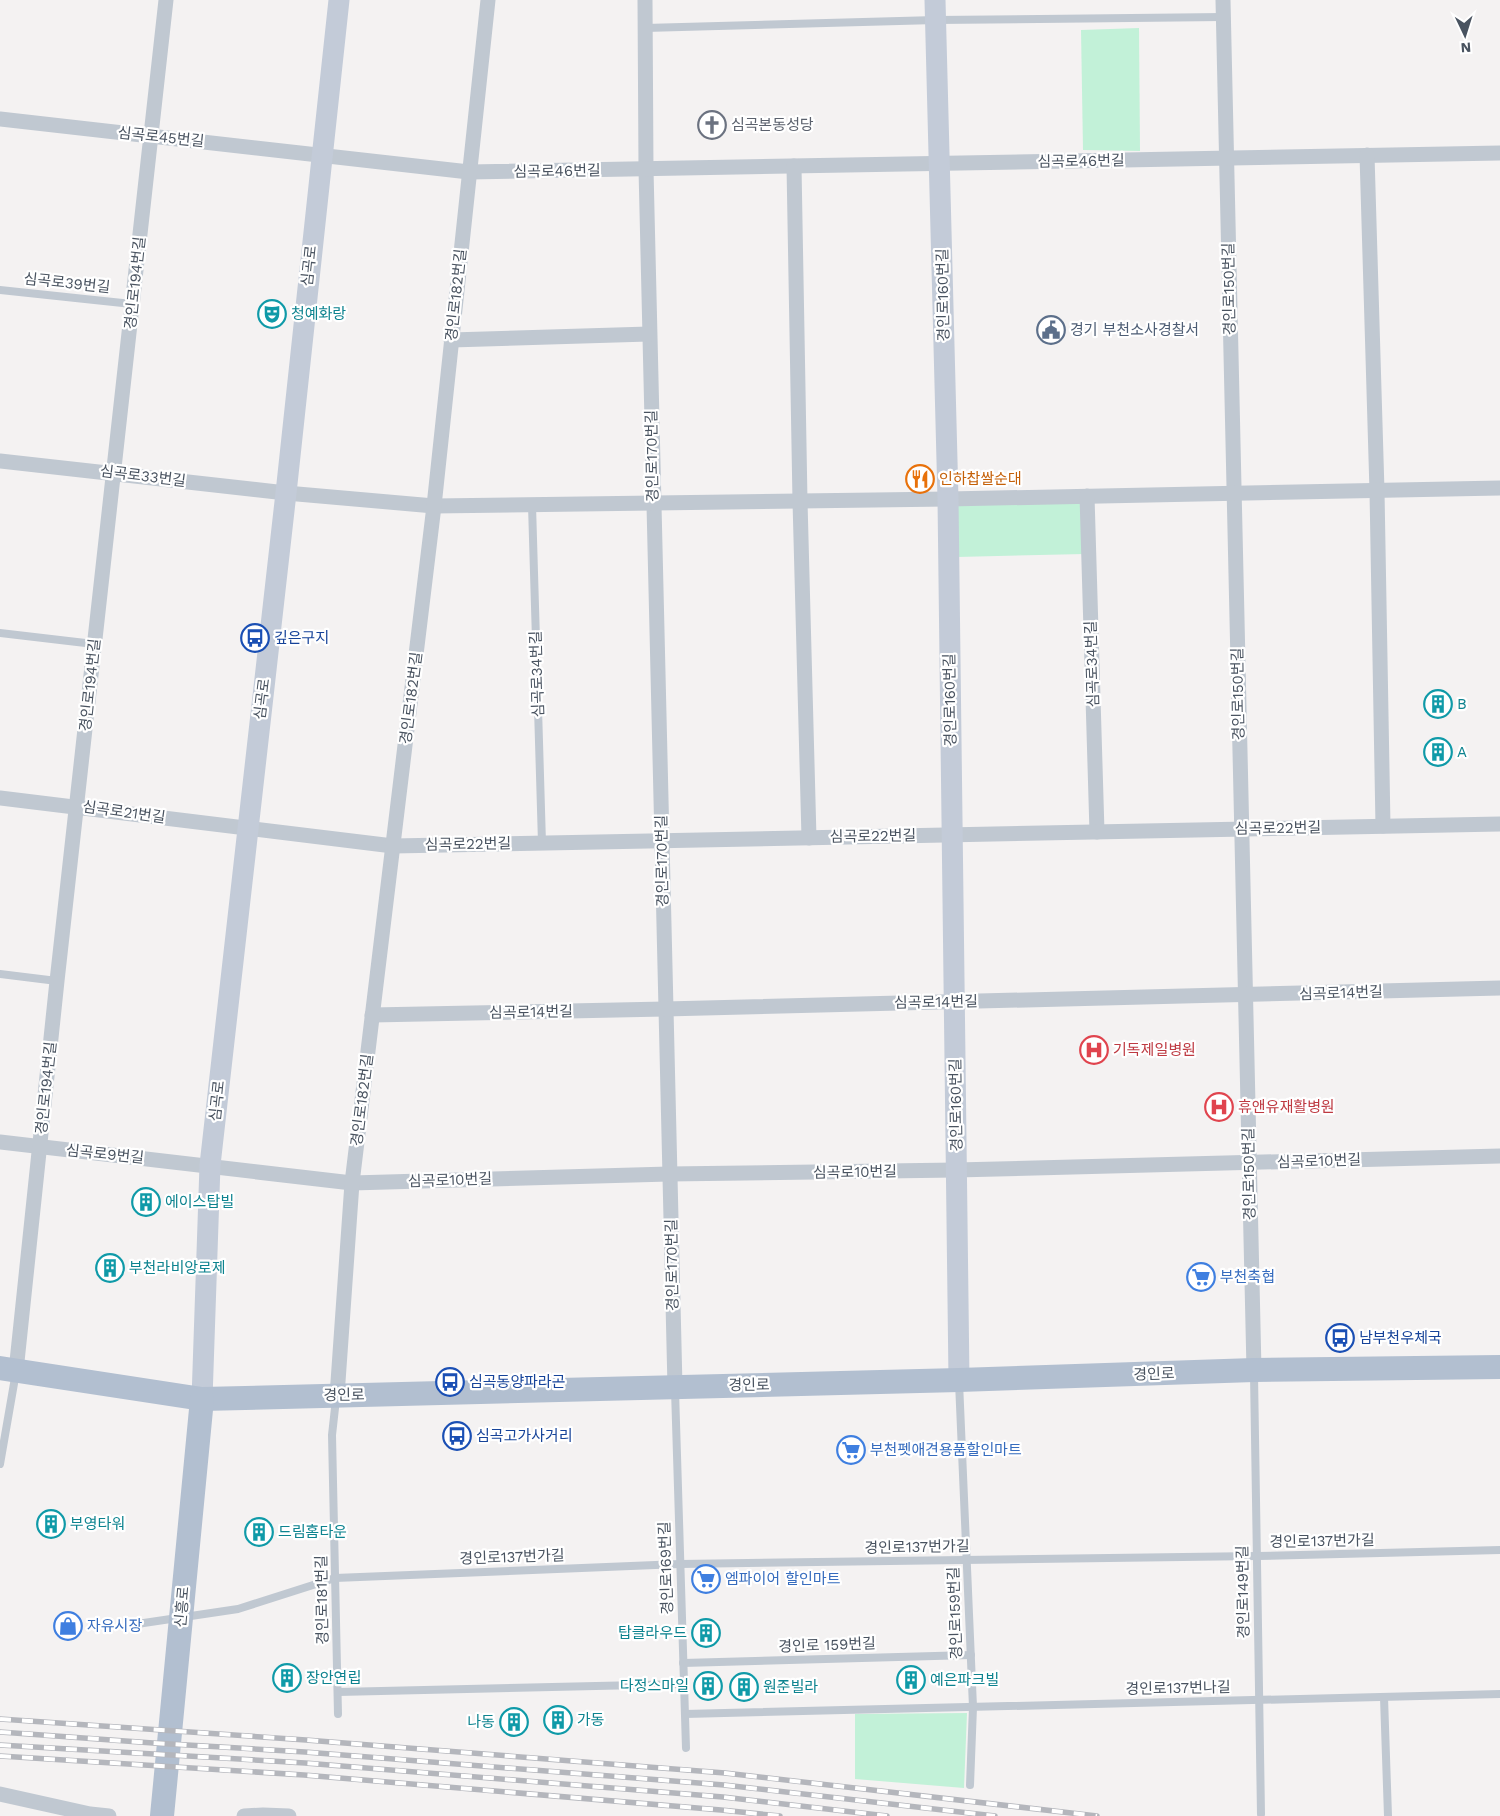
<svg xmlns="http://www.w3.org/2000/svg" width="1500" height="1816" viewBox="0 0 1500 1816" font-family="'Work Sans','Noto Sans KR',sans-serif">
<style>
.green{fill:#c2f1d8}
.lines{fill:none;stroke-linecap:round;stroke-linejoin:round}
.lane{stroke:#c0c8d1;stroke-width:8}
.street{stroke:#c0c8d1;stroke-width:15}
.secondary{stroke:#c3cbd8;stroke-width:21}
.primary{stroke:#b2bfd0;stroke-width:24}
.rail-casing{stroke:#b4b6bc;stroke-width:5.5}
.rail{stroke:#fff;stroke-width:4;stroke-dasharray:11;stroke-linecap:butt}
.labels{text-anchor:middle;dominant-baseline:central;stroke-width:4.5;stroke-linejoin:round;paint-order:stroke}
.worship-label{font-size:15px;fill:#5b616d;stroke:#fff;text-anchor:start}
.street-label{font-size:15px;fill:#495360;stroke:#fff}
.culture-label{font-size:15px;fill:#0d838f;stroke:#fff;text-anchor:start}
.service-label{font-size:15px;fill:#4e5e75;stroke:#fff;text-anchor:start}
.food-label{font-size:15px;fill:#c56008;stroke:#fff;text-anchor:start}
.transit-label{font-size:15px;fill:#164399;stroke:#fff;text-anchor:start}
.health-label{font-size:15px;fill:#be3a42;stroke:#fff;text-anchor:start}
.shop-label{font-size:15px;fill:#366cbe;stroke:#fff;text-anchor:start}
</style>
<rect width="100%" height="100%" fill="#f4f2f2"/>
<!-- green -->
<g class="green">
<path d="M1139,28L1140,151L1083,150L1081,30Z"/>
<path d="M956,503H1083L1085,554L957,557Z"/>
<path d="M967,1713L964,1788L855,1779V1714Z"/>
</g>
<g class="lines">
<!-- lane -->
<g class="lane">
<path d="M645,28L936,20L1223,17"/>
<path d="M0,290L132,304"/>
<path d="M532,505L542,843"/>
<path d="M0,633L94,644"/>
<path d="M0,974L57,981"/>
<path d="M1254,1374L1261,1814"/>
<path d="M959,1382L973,1707L970,1785"/>
<path d="M675,1390L686,1748"/>
<path d="M336,1399L332,1435L338,1714"/>
<path d="M0,1464L16,1372"/>
<path d="M137,1624L238,1609L335,1578L680,1564L1257,1556L1500,1550"/>
<path d="M683,1663L971,1655"/>
<path d="M338,1692L684,1684"/>
<path d="M1384,1697L1388,1816"/>
<path d="M685,1714L1500,1694"/>
</g>
<!-- street -->
<g class="street">
<path d="M645,0L646,169L675,1387"/>
<path d="M1223,0L1254,1370"/>
<path d="M0,119L469,172L1500,153"/>
<path d="M1367,155L1377,491L1383,826"/>
<path d="M794,166L800,501L809,838"/>
<path d="M451,340L649,334"/>
<path d="M0,461L286,493L434,506L948,499L1500,488"/>
<path d="M1087,496L1097,832"/>
<path d="M0,798L393,846L1500,824"/>
<path d="M372,1015L665,1009L1500,988"/>
<path d="M0,1142L352,1183L669,1174L956,1170L1500,1156"/>
<path d="M16,1371L57,981L166,0"/>
<path d="M337,1396L352,1183L434,506L488,0"/>
<path d="M0,1794L90,1814L109,1816"/>
<path d="M244,1816L263,1815L289,1816"/>
</g>
<!-- secondary -->
<g class="secondary">
<path d="M935,0L948,499L959,1380"/>
<path d="M202,1399L210,1165L286,493L339,0"/>
</g>
<!-- primary -->
<g class="primary">
<path d="M0,1368L202,1399L959,1380L1254,1370L1500,1367"/>
<path d="M162,1816L202,1399"/>
</g>
<defs>
<g id="rail">
<path d="M0,1719L306,1740L725,1773L1097,1816"/>
<path d="M0,1732L153,1743L305,1752L724,1785L995,1816"/>
<path d="M0,1745L305,1763L723,1797L887,1816"/>
<path d="M0,1756L304,1775L721,1810L780,1816"/>
</g>
</defs>
<!-- rail casing -->
<use href="#rail" class="rail-casing"/>
<!-- rail -->
<use href="#rail" class="rail"/>
</g>
<!-- icons -->
<defs>
<symbol id="church-ring" viewBox="-11 -11 22 22"><circle r="9.5" fill="#fff" stroke="#6b7280" stroke-width="1.5"/><path d="M-1.2-6h2.4v3.5h3.3v2.4h-3.3V6h-2.4V-.1h-3.3v-2.4h3.3Z" fill="#6b7280"/></symbol>
<symbol id="theatre-ring" viewBox="-11 -11 22 22"><circle r="9.5" fill="#fff" stroke="#0f9aa8" stroke-width="1.5"/><path d="M-5-5.5Q0-4 5-5.5V0Q5 5 0 6Q-5 5-5 0ZM-3.3-2.5H-1v1.5H-3.3ZM1-2.5H3.3v1.5H1ZM-2.8 1Q0 5.5 2.8 1Z" fill="#0f9aa8"/></symbol>
<symbol id="civic-ring" viewBox="-11 -11 22 22"><circle r="9.5" fill="#fff" stroke="#5c6f8a" stroke-width="1.5"/><path d="M-.6-6.5H3V-4.5H.6V-3L4-1V1h2V6H-6V1h2V-1L-.6-3ZM-1.2 2.5V6h2.4V2.5Z" fill="#5c6f8a"/></symbol>
<symbol id="restaurant-ring" viewBox="-11 -11 22 22"><circle r="9.5" fill="#fff" stroke="#e8710a" stroke-width="1.5"/><path d="M-5-6h1v4h1v-4h1v4h1v-4h1v5L-1.5 .5V6h-2V.5L-5-1ZM5-6V6H3V1.5H1.5Q1.5-4 5-6Z" fill="#e8710a"/></symbol>
<symbol id="bus-ring" viewBox="-11 -11 22 22"><circle r="9.5" fill="#fff" stroke="#1a4fb4" stroke-width="1.5"/><path d="M-5-6H5V4H4V6H2V4H-2V6H-4V4H-5ZM-3.5-4V0h7V-4ZM-3.5 1.2v1.5H-2V1.2ZM2 1.2v1.5H3.5V1.2Z" fill="#1a4fb4"/></symbol>
<symbol id="building-ring" viewBox="-11 -11 22 22"><circle r="9.5" fill="#fff" stroke="#0f9aa8" stroke-width="1.5"/><path d="M-4-6H4V6H1V3H-1V6H-4ZM-2.5-4.3h1.7v1.8h-1.7ZM.8-4.3h1.7v1.8H.8ZM-2.5-1h1.7V.8h-1.7ZM.8-1h1.7V.8H.8Z" fill="#0f9aa8"/></symbol>
<symbol id="hospital-ring" viewBox="-11 -11 22 22"><circle r="9.5" fill="#fff" stroke="#e0444e" stroke-width="1.5"/><path d="M-5-5h3v3.5h4V-5h3V5h-3V1.5h-4V5h-3Z" fill="#e0444e"/></symbol>
<symbol id="supermarket-ring" viewBox="-11 -11 22 22"><circle r="9.5" fill="#fff" stroke="#3f7fe0" stroke-width="1.5"/><path d="M-6-5.5h2.5l.6 2H6L4.5 2H-2.5L-4.4-4H-6ZM-1.5 3.2a1.3 1.3 0 1 0 .1 0ZM3 3.2a1.3 1.3 0 1 0 .1 0Z" fill="#3f7fe0"/></symbol>
<symbol id="shop-ring" viewBox="-11 -11 22 22"><circle r="9.5" fill="#fff" stroke="#3f7fe0" stroke-width="1.5"/><path d="M-5-2.5h2.3a2.7 3.5 0 0 1 5.4 0H5L5.5 6h-11ZM-1.5-2.5h3a1.5 2.3 0 0 0-3 0Z" fill="#3f7fe0"/></symbol>
</defs>
<g fill-rule="evenodd">
<use href="#church-ring" x="696" y="109" width="32" height="32"/>
<use href="#theatre-ring" x="256" y="298" width="32" height="32"/>
<use href="#civic-ring" x="1035" y="314" width="32" height="32"/>
<use href="#restaurant-ring" x="904" y="463" width="32" height="32"/>
<use href="#bus-ring" x="239" y="622" width="32" height="32"/>
<use href="#building-ring" x="1422" y="688" width="32" height="32"/>
<use href="#building-ring" x="1422" y="736" width="32" height="32"/>
<use href="#hospital-ring" x="1078" y="1034" width="32" height="32"/>
<use href="#hospital-ring" x="1203" y="1091" width="32" height="32"/>
<use href="#building-ring" x="130" y="1186" width="32" height="32"/>
<use href="#building-ring" x="94" y="1252" width="32" height="32"/>
<use href="#supermarket-ring" x="1185" y="1261" width="32" height="32"/>
<use href="#bus-ring" x="1324" y="1322" width="32" height="32"/>
<use href="#bus-ring" x="434" y="1366" width="32" height="32"/>
<use href="#bus-ring" x="441" y="1420" width="32" height="32"/>
<use href="#supermarket-ring" x="835" y="1434" width="32" height="32"/>
<use href="#building-ring" x="35" y="1508" width="32" height="32"/>
<use href="#building-ring" x="243" y="1516" width="32" height="32"/>
<use href="#supermarket-ring" x="690" y="1563" width="32" height="32"/>
<use href="#shop-ring" x="52" y="1610" width="32" height="32"/>
<use href="#building-ring" x="690" y="1617" width="32" height="32"/>
<use href="#building-ring" x="271" y="1662" width="32" height="32"/>
<use href="#building-ring" x="895" y="1664" width="32" height="32"/>
<use href="#building-ring" x="692" y="1670" width="32" height="32"/>
<use href="#building-ring" x="728" y="1671" width="32" height="32"/>
<use href="#building-ring" x="542" y="1704" width="32" height="32"/>
<use href="#building-ring" x="498" y="1706" width="32" height="32"/>
</g>
<g class="labels">
<!-- worship labels -->
<g class="worship-label">
<text x="731" y="125">심곡본동성당</text>
</g>
<!-- street labels -->
<g class="street-label">
<text transform="translate(161 137) rotate(6)">심곡로45번길</text>
<text transform="translate(1081 161) rotate(-1)">심곡로46번길</text>
<text transform="translate(557 171) rotate(-1)">심곡로46번길</text>
<text transform="translate(309 266) rotate(-84)">심곡로</text>
<text transform="translate(67 283) rotate(6)">심곡로39번길</text>
<text transform="translate(135 283) rotate(-84)">경인로194번길</text>
<text transform="translate(1229 289) rotate(-91)">경인로150번길</text>
<text transform="translate(456 295) rotate(-84)">경인로182번길</text>
<text transform="translate(943 295) rotate(-91)">경인로160번길</text>
<text transform="translate(652 456) rotate(-91)">경인로170번길</text>
<text transform="translate(143 476) rotate(7)">심곡로33번길</text>
<text transform="translate(1092 664) rotate(-92)">심곡로34번길</text>
<text transform="translate(537 674) rotate(-92)">심곡로34번길</text>
<text transform="translate(90 685) rotate(-84)">경인로194번길</text>
<text transform="translate(1238 694) rotate(-91)">경인로150번길</text>
<text transform="translate(411 698) rotate(-83)">경인로182번길</text>
<text transform="translate(262 699) rotate(-83)">심곡로</text>
<text transform="translate(950 700) rotate(-91)">경인로160번길</text>
<text transform="translate(124 812) rotate(8)">심곡로21번길</text>
<text transform="translate(1278 828) rotate(-1)">심곡로22번길</text>
<text transform="translate(873 836) rotate(-1)">심곡로22번길</text>
<text transform="translate(468 844) rotate(-1)">심곡로22번길</text>
<text transform="translate(662 861) rotate(-91)">경인로170번길</text>
<text transform="translate(1341 993) rotate(-2)">심곡로14번길</text>
<text transform="translate(936 1002) rotate(-1)">심곡로14번길</text>
<text transform="translate(531 1012) rotate(-1)">심곡로14번길</text>
<text transform="translate(46 1088) rotate(-84)">경인로194번길</text>
<text transform="translate(362 1100) rotate(-83)">경인로182번길</text>
<text transform="translate(217 1101) rotate(-84)">심곡로</text>
<text transform="translate(956 1105) rotate(-91)">경인로160번길</text>
<text transform="translate(105 1154) rotate(6)">심곡로9번길</text>
<text transform="translate(1319 1161) rotate(-2)">심곡로10번길</text>
<text transform="translate(855 1172) rotate(-1)">심곡로10번길</text>
<text transform="translate(1249 1174) rotate(-91)">경인로150번길</text>
<text transform="translate(450 1180) rotate(-2)">심곡로10번길</text>
<text transform="translate(672 1265) rotate(-91)">경인로170번길</text>
<text transform="translate(1154 1374) rotate(-2)">경인로</text>
<text transform="translate(749 1385) rotate(-1)">경인로</text>
<text transform="translate(344 1395) rotate(-1)">경인로</text>
<text transform="translate(1322 1541) rotate(-1)">경인로137번가길</text>
<text transform="translate(917 1547) rotate(-1)">경인로137번가길</text>
<text transform="translate(512 1557) rotate(-2)">경인로137번가길</text>
<text transform="translate(666 1568) rotate(-92)">경인로169번길</text>
<text transform="translate(1243 1592) rotate(-91)">경인로149번길</text>
<text transform="translate(322 1600) rotate(-91)">경인로181번길</text>
<text transform="translate(182 1607) rotate(-85)">신흥로</text>
<text transform="translate(955 1613) rotate(-92)">경인로159번길</text>
<text transform="translate(827 1645) rotate(-2)">경인로 159번길</text>
<text transform="translate(1178 1688) rotate(-1)">경인로137번나길</text>
</g>
<!-- culture labels -->
<g class="culture-label">
<text x="291" y="314">청예화랑</text>
<text x="1457" y="704">B</text>
<text x="1457" y="752">A</text>
<text x="165" y="1202">에이스탑빌</text>
<text x="129" y="1268">부천라비앙로제</text>
<text x="70" y="1524">부영타워</text>
<text x="278" y="1532">드림홈타운</text>
<text x="687" y="1633" text-anchor="end">탑클라우드</text>
<text x="306" y="1678">장안연립</text>
<text x="930" y="1680">예은파크빌</text>
<text x="689" y="1686" text-anchor="end">다정스마일</text>
<text x="763" y="1687">원준빌라</text>
<text x="577" y="1720">가동</text>
<text x="495" y="1722" text-anchor="end">나동</text>
</g>
<!-- service labels -->
<g class="service-label">
<text x="1070" y="330">경기 부천소사경찰서</text>
</g>
<!-- food labels -->
<g class="food-label">
<text x="939" y="479">인하찹쌀순대</text>
</g>
<!-- transit labels -->
<g class="transit-label">
<text x="274" y="638">깊은구지</text>
<text x="1359" y="1338">남부천우체국</text>
<text x="469" y="1382">심곡동양파라곤</text>
<text x="476" y="1436">심곡고가사거리</text>
</g>
<!-- health labels -->
<g class="health-label">
<text x="1113" y="1050">기독제일병원</text>
<text x="1238" y="1107">휴앤유재활병원</text>
</g>
<!-- shop labels -->
<g class="shop-label">
<text x="1220" y="1277">부천축협</text>
<text x="870" y="1450">부천펫애견용품할인마트</text>
<text x="725" y="1579">엠파이어 할인마트</text>
<text x="87" y="1626">자유시장</text>
</g>
</g>
<!-- north arrow -->
<g transform="translate(1465 35) rotate(176)" stroke="#ffffff" stroke-width="4" paint-order="stroke">
<path d="M0-4L9 19L0 12L-9 19Z" fill="#495360"/>
<text y="-8" font-size="14" font-weight="bold" text-anchor="middle" fill="#495360">N</text>
</g>
</svg>
